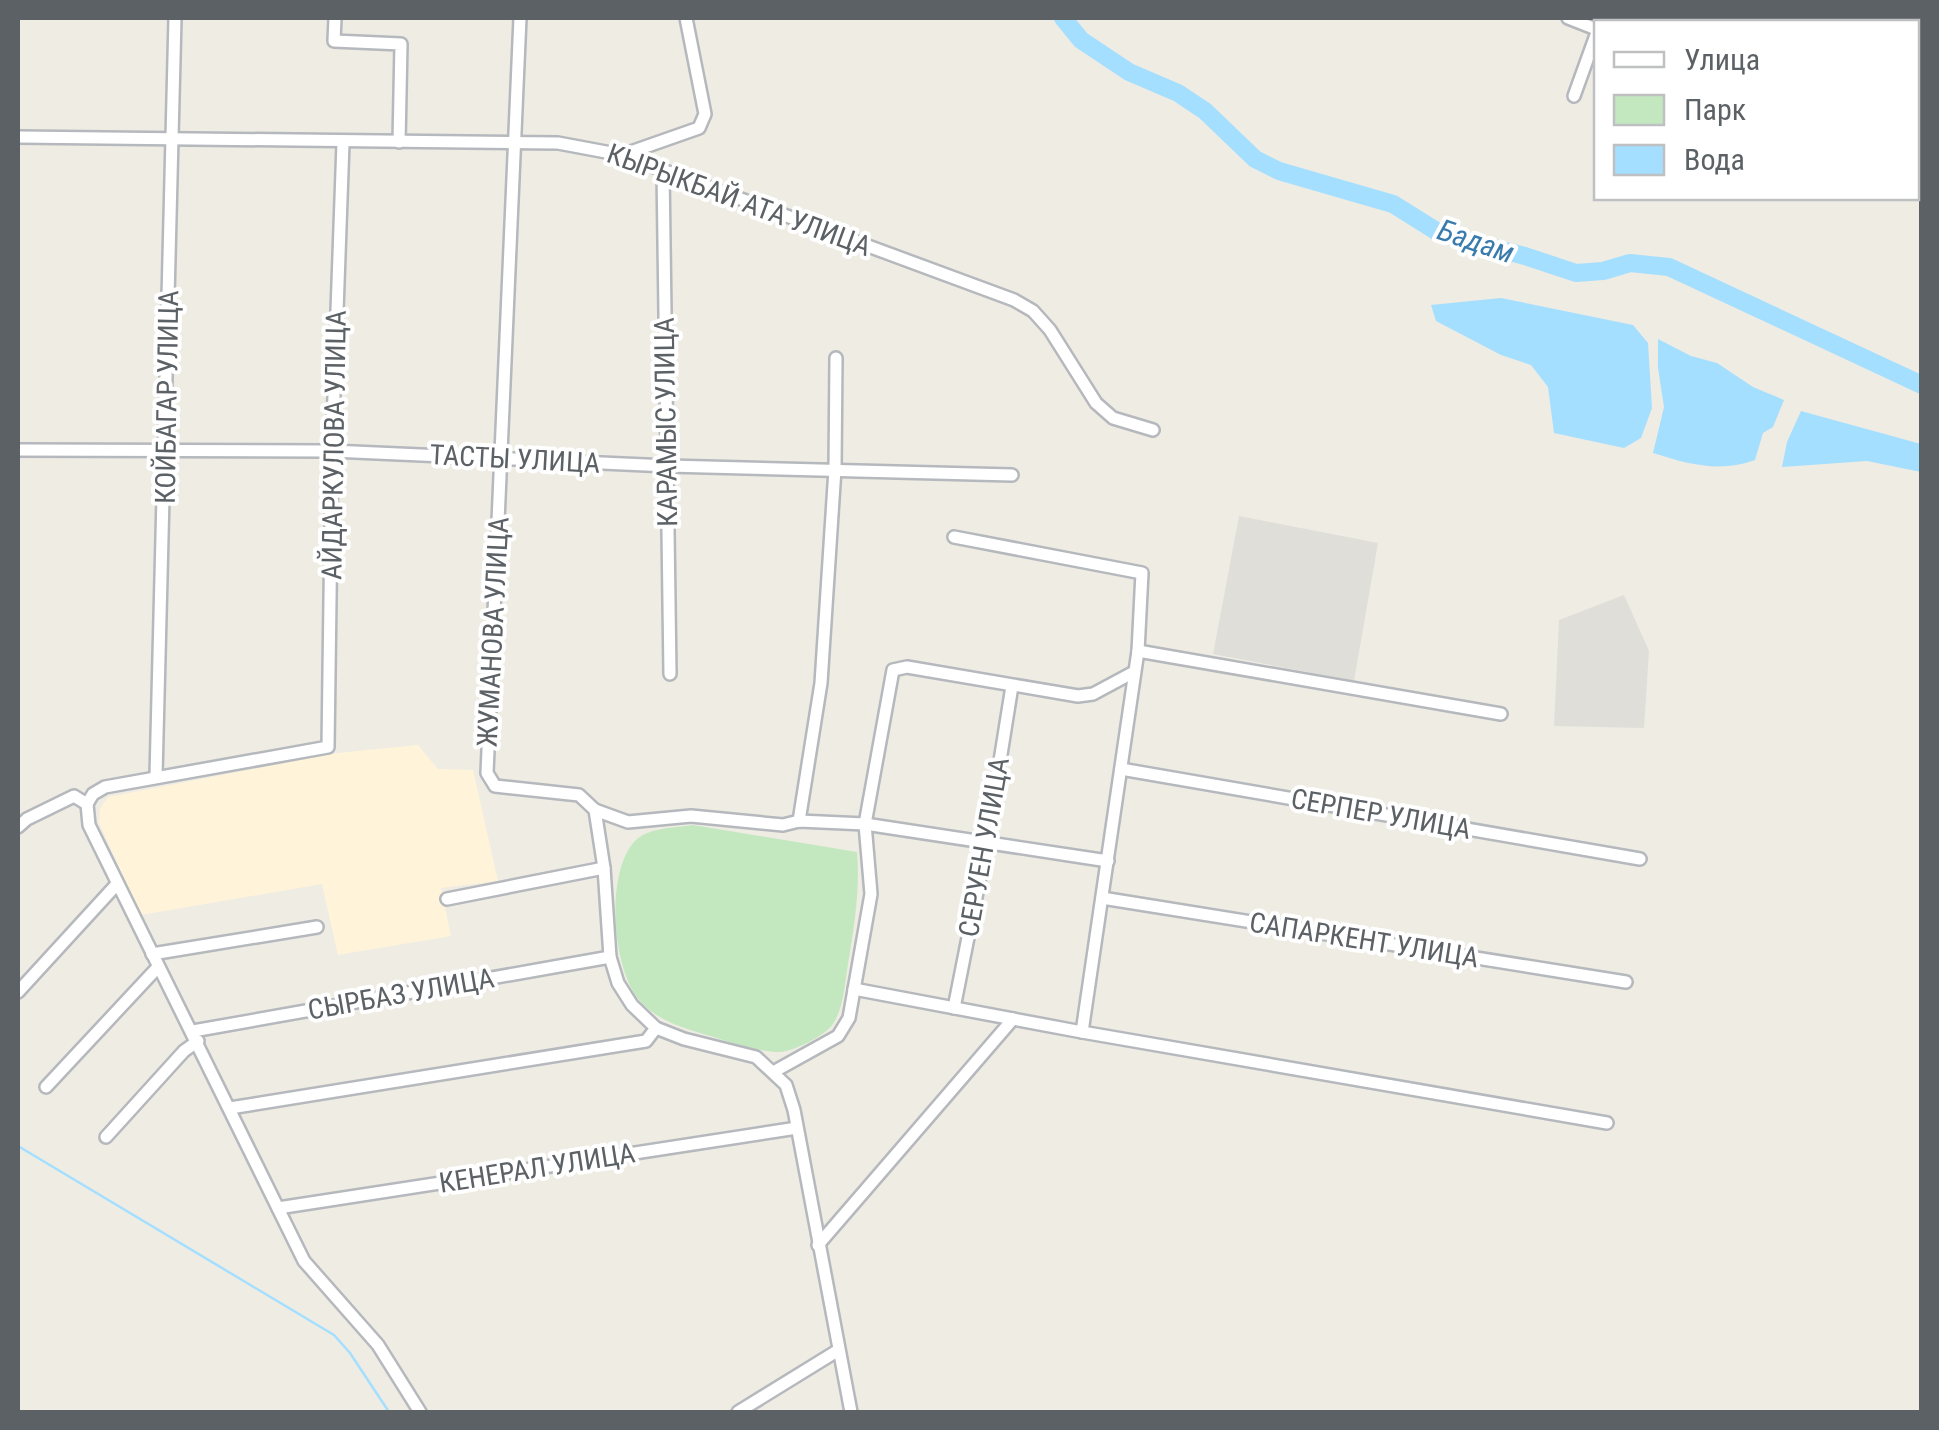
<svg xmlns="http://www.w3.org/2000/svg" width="1939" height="1430" viewBox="0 0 1939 1430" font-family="'Roboto Condensed',sans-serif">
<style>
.commercial{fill:#fff3da}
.industrial{fill:#e0ded9}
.green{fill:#c3e8c0}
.water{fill:#a5dfff}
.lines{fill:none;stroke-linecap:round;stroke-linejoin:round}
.stream{stroke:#a5dfff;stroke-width:2.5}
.river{stroke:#a5dfff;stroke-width:18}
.street-casing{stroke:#b5b8bc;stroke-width:16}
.street{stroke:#fff;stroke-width:11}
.labels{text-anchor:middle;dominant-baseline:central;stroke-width:8;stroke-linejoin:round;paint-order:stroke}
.street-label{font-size:28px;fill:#5c6166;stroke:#fff}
.water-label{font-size:30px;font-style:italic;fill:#3a7bad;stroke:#fff}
</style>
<rect width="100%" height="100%" fill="#efece4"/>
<!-- commercial -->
<path class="commercial" d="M418,745L438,769L473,770L498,881L441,888L451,936L338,955L322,884L141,915L99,823L100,809L108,797L337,753Z"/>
<!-- industrial -->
<g class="industrial">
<path d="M1239,516L1378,543L1354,681L1213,654Z"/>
<path d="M1624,595L1649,651L1644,728L1554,726L1559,620Z"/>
</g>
<!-- green -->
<path class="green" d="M693,825L857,852C860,888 855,921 849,958C845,978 845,1006 833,1024C825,1036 794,1051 780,1052C762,1052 738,1045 720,1039C691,1030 660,1024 639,1000C612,968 605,872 635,841C649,827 674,828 693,825Z"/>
<!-- water -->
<g class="water">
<path d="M1501,298L1633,325L1648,343L1652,408L1641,438L1624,448L1554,433L1548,387L1531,365L1501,355L1436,321L1431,305Z"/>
<path d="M1658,339L1691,356L1717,363L1753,387L1784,400L1773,427L1763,433L1755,460C1719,473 1688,464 1653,453L1664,407L1658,368Z"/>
<path d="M1801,411L1921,444V472L1867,461L1782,467L1787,442Z"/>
</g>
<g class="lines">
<!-- stream -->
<path class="stream" d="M18,1146L334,1335L350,1353L389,1412"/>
<!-- river -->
<path class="river" d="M1063,18L1081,40L1129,72L1178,93L1205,111L1255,159L1279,171L1393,204L1441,234L1525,256L1576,273L1603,271L1630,263L1669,267L1922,385"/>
<defs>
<g id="street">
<path d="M335,18L334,41L401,44L399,142"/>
<path d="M520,18L487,773L495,786L579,795L595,810L604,868L610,957L618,983L632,1005L656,1028L684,1039L756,1057L786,1085L794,1110L851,1412"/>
<path d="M1568,18L1596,29"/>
<path d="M1601,22L1603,18"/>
<path d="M1737,22L1739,18"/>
<path d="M1864,22L1865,18"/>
<path d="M1574,96L1596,35"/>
<path d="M18,137L558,143L622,155L1014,300L1033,311L1050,330L1096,403L1113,418L1153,430"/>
<path d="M622,155L699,128L705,114L686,18"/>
<path d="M663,170L670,674"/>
<path d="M18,450L332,451L668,466L1012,475"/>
<path d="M954,537L1142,573L1138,651L1082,1032"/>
<path d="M1138,651L1501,714"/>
<path d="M1121,769L1640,859"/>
<path d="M156,776L175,18"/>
<path d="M87,804L89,825L304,1261L378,1345L420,1412"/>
<path d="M595,810L628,822L691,816L783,825L799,821L865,824L1108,861"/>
<path d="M799,821L821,683L835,469L836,358"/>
<path d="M18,827L27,819L74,796L87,804L93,794L105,787L328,747L332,451L343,143"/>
<path d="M1102,898L1626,982"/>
<path d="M447,899L604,868"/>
<path d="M152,954L317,927"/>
<path d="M854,989L1082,1032L1607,1123"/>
<path d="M18,992L117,884"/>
<path d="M954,1008L987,842L1012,686"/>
<path d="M193,1031L610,957"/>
<path d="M775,1071L838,1036L849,1018L871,894L865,824L893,670L907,667L1078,696L1093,694L1134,672"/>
<path d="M46,1087L158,967"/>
<path d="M230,1108L646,1041L656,1028"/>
<path d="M106,1137L184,1051L198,1041"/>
<path d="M278,1208L797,1128"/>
<path d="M818,1245L1013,1019"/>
<path d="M738,1412L837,1351"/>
</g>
</defs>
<!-- street casing -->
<use href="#street" class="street-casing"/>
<!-- street -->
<use href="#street" class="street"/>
</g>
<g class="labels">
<!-- street labels -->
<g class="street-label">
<text transform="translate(739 200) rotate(20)">КЫРЫКБАЙ АТА УЛИЦА</text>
<text transform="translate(167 397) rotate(-89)">КОЙБАГАР УЛИЦА</text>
<text transform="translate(666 422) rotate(-91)">КАРАМЫС УЛИЦА</text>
<text transform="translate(334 445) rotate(-89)">АЙДАРКУЛОВА УЛИЦА</text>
<text transform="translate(515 459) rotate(3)">ТАСТЫ УЛИЦА</text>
<text transform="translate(493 632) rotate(-87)">ЖУМАНОВА УЛИЦА</text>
<text transform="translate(1381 814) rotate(10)">СЕРПЕР УЛИЦА</text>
<text transform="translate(984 847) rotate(-80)">СЕРУЕН УЛИЦА</text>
<text transform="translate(1364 940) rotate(9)">САПАРКЕНТ УЛИЦА</text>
<text transform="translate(401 994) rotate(-10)">СЫРБАЗ УЛИЦА</text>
<text transform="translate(537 1168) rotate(-9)">КЕНЕРАЛ УЛИЦА</text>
</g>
<!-- water labels -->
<g class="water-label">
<text transform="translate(1476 241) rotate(19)">Бадам</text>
</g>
</g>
<!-- border -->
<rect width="1939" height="1430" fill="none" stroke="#5c6166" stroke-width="40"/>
<!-- legend -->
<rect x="1594" y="20" width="325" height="180" fill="#ffffff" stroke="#bec0c2" stroke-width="2.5"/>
<rect x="1614" y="52" width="50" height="15" fill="#ffffff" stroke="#bec0c2" stroke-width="2.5"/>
<text x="1684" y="70" font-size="30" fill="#5c6166">Улица</text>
<rect x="1614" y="95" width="50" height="30" fill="#c3e8c0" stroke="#bec0c2" stroke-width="2.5"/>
<text x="1684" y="120" font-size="30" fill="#5c6166">Парк</text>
<rect x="1614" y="145" width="50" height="30" fill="#a5dfff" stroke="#bec0c2" stroke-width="2.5"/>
<text x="1684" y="170" font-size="30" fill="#5c6166">Вода</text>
</svg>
